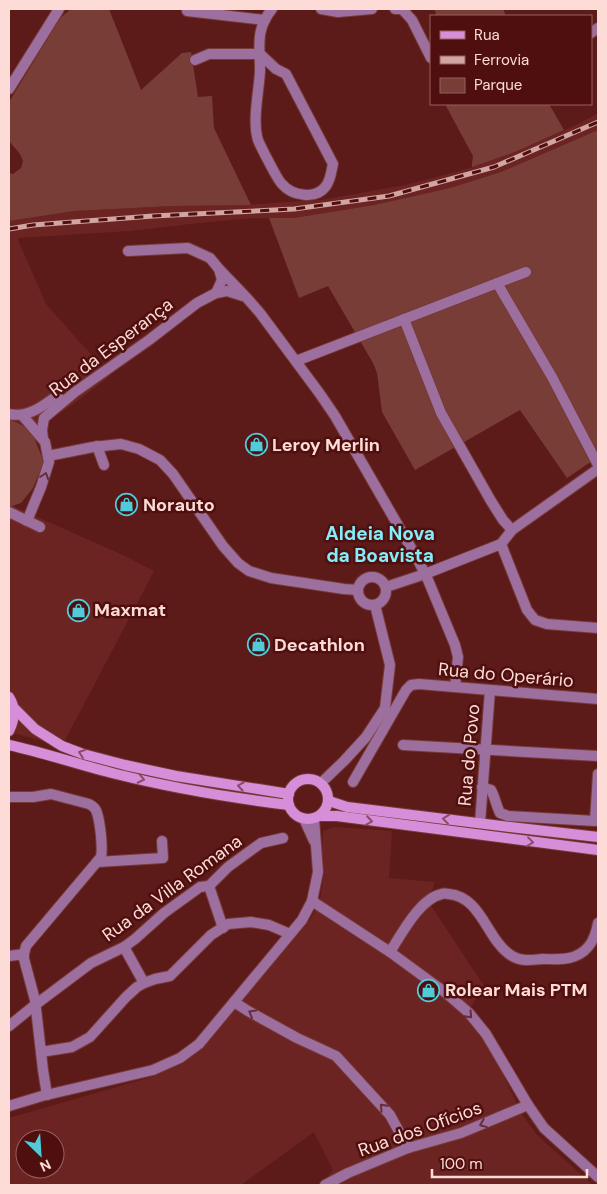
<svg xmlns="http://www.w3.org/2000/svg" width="607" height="1194" viewBox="0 0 607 1194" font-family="'DM Sans',sans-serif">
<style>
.built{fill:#6c2422;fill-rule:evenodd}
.green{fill:#793d38}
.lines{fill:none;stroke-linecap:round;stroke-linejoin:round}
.street-casing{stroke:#763a37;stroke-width:12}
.secondary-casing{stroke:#763a37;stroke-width:12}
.street{stroke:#9d6f9e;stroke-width:10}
.secondary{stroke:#d78ed9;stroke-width:10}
.rail-casing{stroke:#d0a5a2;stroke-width:5}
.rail{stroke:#500f0f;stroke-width:3;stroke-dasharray:9;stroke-linecap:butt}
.oneway{stroke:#672c3a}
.oneway2{stroke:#8d486a}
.labels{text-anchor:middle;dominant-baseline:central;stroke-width:5;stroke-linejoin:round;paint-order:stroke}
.street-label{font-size:18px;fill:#fddbd7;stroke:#500f0f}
.poi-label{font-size:18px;font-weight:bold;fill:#fddbd7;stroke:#500f0f;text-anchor:start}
.neighbourhood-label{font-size:19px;font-weight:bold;fill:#83eefa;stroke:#500f0f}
</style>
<rect width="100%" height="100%" fill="#5c1b19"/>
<!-- built -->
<g class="built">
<path d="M598,113V130L501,172L450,188L374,205L294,218H253L199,223L129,231L18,238V240L46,304L110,376L72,405L34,429L9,456V221L74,211L171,206L244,205L321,200L405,185L460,171L515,152L576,125Z"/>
<path d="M9,502L15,507L125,556L154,571L62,746L9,732Z"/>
<path d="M334,827L392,831L389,878L435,882L428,901L484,986L465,1016L481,1037L500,1068L521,1113L537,1135L593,1185H321L333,1170L314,1132L241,1185H9V1118L155,1076L185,1062L203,1048L310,920L320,902L324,872L322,852L323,831ZM25,1139H55V1169H25Z"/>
</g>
<!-- green -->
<g class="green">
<path d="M71,9H109L141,90L182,53L191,52L198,97L212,96L214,128L251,205L171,206L74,211L9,221V173L13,174L21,168L23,161L20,154L9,141V102L60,18Z"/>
<path d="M434,9H503L506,16H435L436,13Z"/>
<path d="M445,104H460L464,105L477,104H549L564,130L515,152L472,167V163L473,156Z"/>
<path d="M598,130V457L567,478L520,410L415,470L382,412L377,373L373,363L328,286L299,298L269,218H294L374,205L450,188L501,172Z"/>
<path d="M9,419L31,430L44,462L33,488L21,503L9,507Z"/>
</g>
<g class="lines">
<defs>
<g id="street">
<path d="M321,9L338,12L372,9"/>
<path d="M395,9H402L412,20L431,58"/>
<path d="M187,11L265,20"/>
<path d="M591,33L598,28"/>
<path d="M260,54L276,69L286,74L333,164C331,172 331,179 326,186C316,200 292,196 282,184C278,181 260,145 258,140C252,121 259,91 260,71C260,46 255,30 272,9"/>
<path d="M195,60L209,54H260"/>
<path d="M9,89L59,9"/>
<path d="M128,251L188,248L210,258L219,269L222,280L216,293"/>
<path d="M219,269L244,295"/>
<path d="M497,283L552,377L598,465"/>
<path d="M404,319L441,413L491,501L503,520L512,530"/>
<path d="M296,361L526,272"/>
<path d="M9,414C28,418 43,406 58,395"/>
<path d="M22,415L45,442L49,462L41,487L27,521"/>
<path d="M43,439L42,430L44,418L75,392L149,340L197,303L216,293L227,291L246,297L260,313L320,394L335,416L418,560L428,580L455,645L458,657L455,687"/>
<path d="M97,446L104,465"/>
<path d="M48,456L93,447L121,444L139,449L160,460L173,474L223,546L238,563L249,571L271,578L344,589L358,590"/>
<path d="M9,512L40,527"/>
<path d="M501,544L527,610L535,620L547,624L598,628"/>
<path d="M501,544L512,530L598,469"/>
<circle cx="372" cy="591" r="14"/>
<path d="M386,587L425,574L501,544"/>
<path d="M403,745L598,756"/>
<path d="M353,782L406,690L411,685L419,684L598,699"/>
<path d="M321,783L344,761L366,737L385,708L390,665L375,605"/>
<path d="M482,787L491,790C495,797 496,805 500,813L508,816L595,821L598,774"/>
<path d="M9,797H33L51,794L89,804C93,806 96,808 97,813C100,822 103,847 101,857L26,946L24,954V959L35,1000L43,1070L47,1095"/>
<path d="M304,819L314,841"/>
<path d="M480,823L490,690"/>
<path d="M97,862L163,858L162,841"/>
<path d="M209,886L223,928"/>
<path d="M312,901L390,952L446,993L469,1013L486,1034L528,1105L544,1128L598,1177"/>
<path d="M124,947L144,983"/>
<path d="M390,952C401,935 420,898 442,894C444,893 447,894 449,894C482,897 487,941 512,956C522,962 532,960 542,959C551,959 560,960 569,958C588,954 595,940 598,923"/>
<path d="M9,956L24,954"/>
<path d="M234,1002L248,1011L297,1038L336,1056L390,1115L408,1148"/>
<path d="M9,1026L35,1005L91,963L124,947L135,939L164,913L200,887L209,886L228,867L261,843L283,838"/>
<path d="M41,1052L72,1047L90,1037L126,997L137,987L144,983L155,979L170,976L211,935L228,924L251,922L269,925L290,934"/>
<path d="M9,1106L42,1096L153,1070L180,1058L199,1044L302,920L312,901L318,872L314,819"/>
<path d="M325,1185L348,1173L408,1148L461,1133L528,1105"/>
</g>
<g id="secondary">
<path d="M9,697C16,708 15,719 9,731"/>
<path d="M13,707L35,729L62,746L83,754L125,765L176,776L289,794"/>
<path d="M9,745C45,753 80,765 116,774C172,788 232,798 289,805"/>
<circle cx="308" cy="799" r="20"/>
<path d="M329,801L347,807L510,827L598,837"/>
<path d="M321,816H337L598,850"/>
</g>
</defs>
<!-- street casing -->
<use href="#street" class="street-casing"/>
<!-- secondary casing -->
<use href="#secondary" class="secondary-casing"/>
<!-- street -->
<use href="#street" class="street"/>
<!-- secondary -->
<use href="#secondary" class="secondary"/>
<defs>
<path id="rail" d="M9,229L33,225L153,216L294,209L389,196L494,167L598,122"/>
</defs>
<!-- rail casing -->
<use href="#rail" class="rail-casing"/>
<!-- rail -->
<use href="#rail" class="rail"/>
</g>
<!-- one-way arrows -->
<defs><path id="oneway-chevron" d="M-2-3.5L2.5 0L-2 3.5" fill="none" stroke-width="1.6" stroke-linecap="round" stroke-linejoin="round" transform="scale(1.25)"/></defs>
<g class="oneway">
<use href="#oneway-chevron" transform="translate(45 476) rotate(-72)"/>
<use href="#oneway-chevron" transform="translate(252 1013) rotate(-150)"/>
<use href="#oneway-chevron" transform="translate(469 1015) rotate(47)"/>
<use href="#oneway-chevron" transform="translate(383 1107) rotate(-133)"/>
<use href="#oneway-chevron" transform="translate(483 1124) rotate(158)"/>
</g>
<g class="oneway2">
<use href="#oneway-chevron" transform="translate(82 753) rotate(-161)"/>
<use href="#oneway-chevron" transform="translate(141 779) rotate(12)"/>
<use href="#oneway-chevron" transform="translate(241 786) rotate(-171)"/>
<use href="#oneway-chevron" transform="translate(446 819) rotate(-173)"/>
<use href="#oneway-chevron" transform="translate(369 821) rotate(8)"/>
<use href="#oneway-chevron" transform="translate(530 842) rotate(7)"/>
</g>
<!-- icons -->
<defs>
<symbol id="shop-ring" viewBox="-11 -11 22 22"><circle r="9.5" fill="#500f0f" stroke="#52cbd9" stroke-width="1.5"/><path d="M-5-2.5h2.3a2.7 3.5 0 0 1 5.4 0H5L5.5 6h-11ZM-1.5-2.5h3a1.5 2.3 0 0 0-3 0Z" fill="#52cbd9"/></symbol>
</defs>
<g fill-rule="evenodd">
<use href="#shop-ring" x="244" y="432" width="25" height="25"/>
<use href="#shop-ring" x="114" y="492" width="25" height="25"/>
<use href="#shop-ring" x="66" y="598" width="25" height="25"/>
<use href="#shop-ring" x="246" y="632" width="25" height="25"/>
<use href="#shop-ring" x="416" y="978" width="25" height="25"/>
</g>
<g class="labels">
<!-- street labels -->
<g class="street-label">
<text transform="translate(111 347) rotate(-37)">Rua da Esperança</text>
<text transform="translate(506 675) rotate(5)">Rua do Operário</text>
<text transform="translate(469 755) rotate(-85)">Rua do Povo</text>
<text transform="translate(172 888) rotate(-36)">Rua da Villa Romana</text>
<text transform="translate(420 1129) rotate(-20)">Rua dos Ofícios</text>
</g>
<!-- poi labels -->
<g class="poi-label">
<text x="272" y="445">Leroy Merlin</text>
<text x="143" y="505">Norauto</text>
<text x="94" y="610">Maxmat</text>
<text x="274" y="645">Decathlon</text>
<text x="445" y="990">Rolear Mais PTM</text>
</g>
<!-- neighbourhood labels -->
<g class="neighbourhood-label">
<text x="380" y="533">Aldeia Nova<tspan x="380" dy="22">da Boavista</tspan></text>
</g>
</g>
<!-- border -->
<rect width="607" height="1194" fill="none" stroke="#fddbd7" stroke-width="20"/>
<!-- legend -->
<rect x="430" y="15" width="162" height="90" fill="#500f0f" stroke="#95615f"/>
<rect x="440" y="31" width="25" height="8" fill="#d78ed9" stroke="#95615f"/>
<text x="474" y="40" font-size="15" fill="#fddbd7">Rua</text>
<rect x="440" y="56" width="25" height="8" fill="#d0a5a2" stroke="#95615f"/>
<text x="474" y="65" font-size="15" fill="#fddbd7">Ferrovia</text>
<rect x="440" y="78" width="25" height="15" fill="#793d38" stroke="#95615f"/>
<text x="474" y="90" font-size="15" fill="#fddbd7">Parque</text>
<!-- north arrow -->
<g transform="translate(40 1154) rotate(155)"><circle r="24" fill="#500f0f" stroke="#95615f"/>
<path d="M0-4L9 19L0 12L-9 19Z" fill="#52cbd9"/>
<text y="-8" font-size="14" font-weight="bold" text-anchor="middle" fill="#fddbd7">N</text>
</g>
<!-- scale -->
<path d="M432 1169v8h155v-8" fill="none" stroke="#fddbd7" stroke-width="2.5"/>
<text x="440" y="1169" font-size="15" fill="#fddbd7" stroke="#500f0f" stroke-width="4" paint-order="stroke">100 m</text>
</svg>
